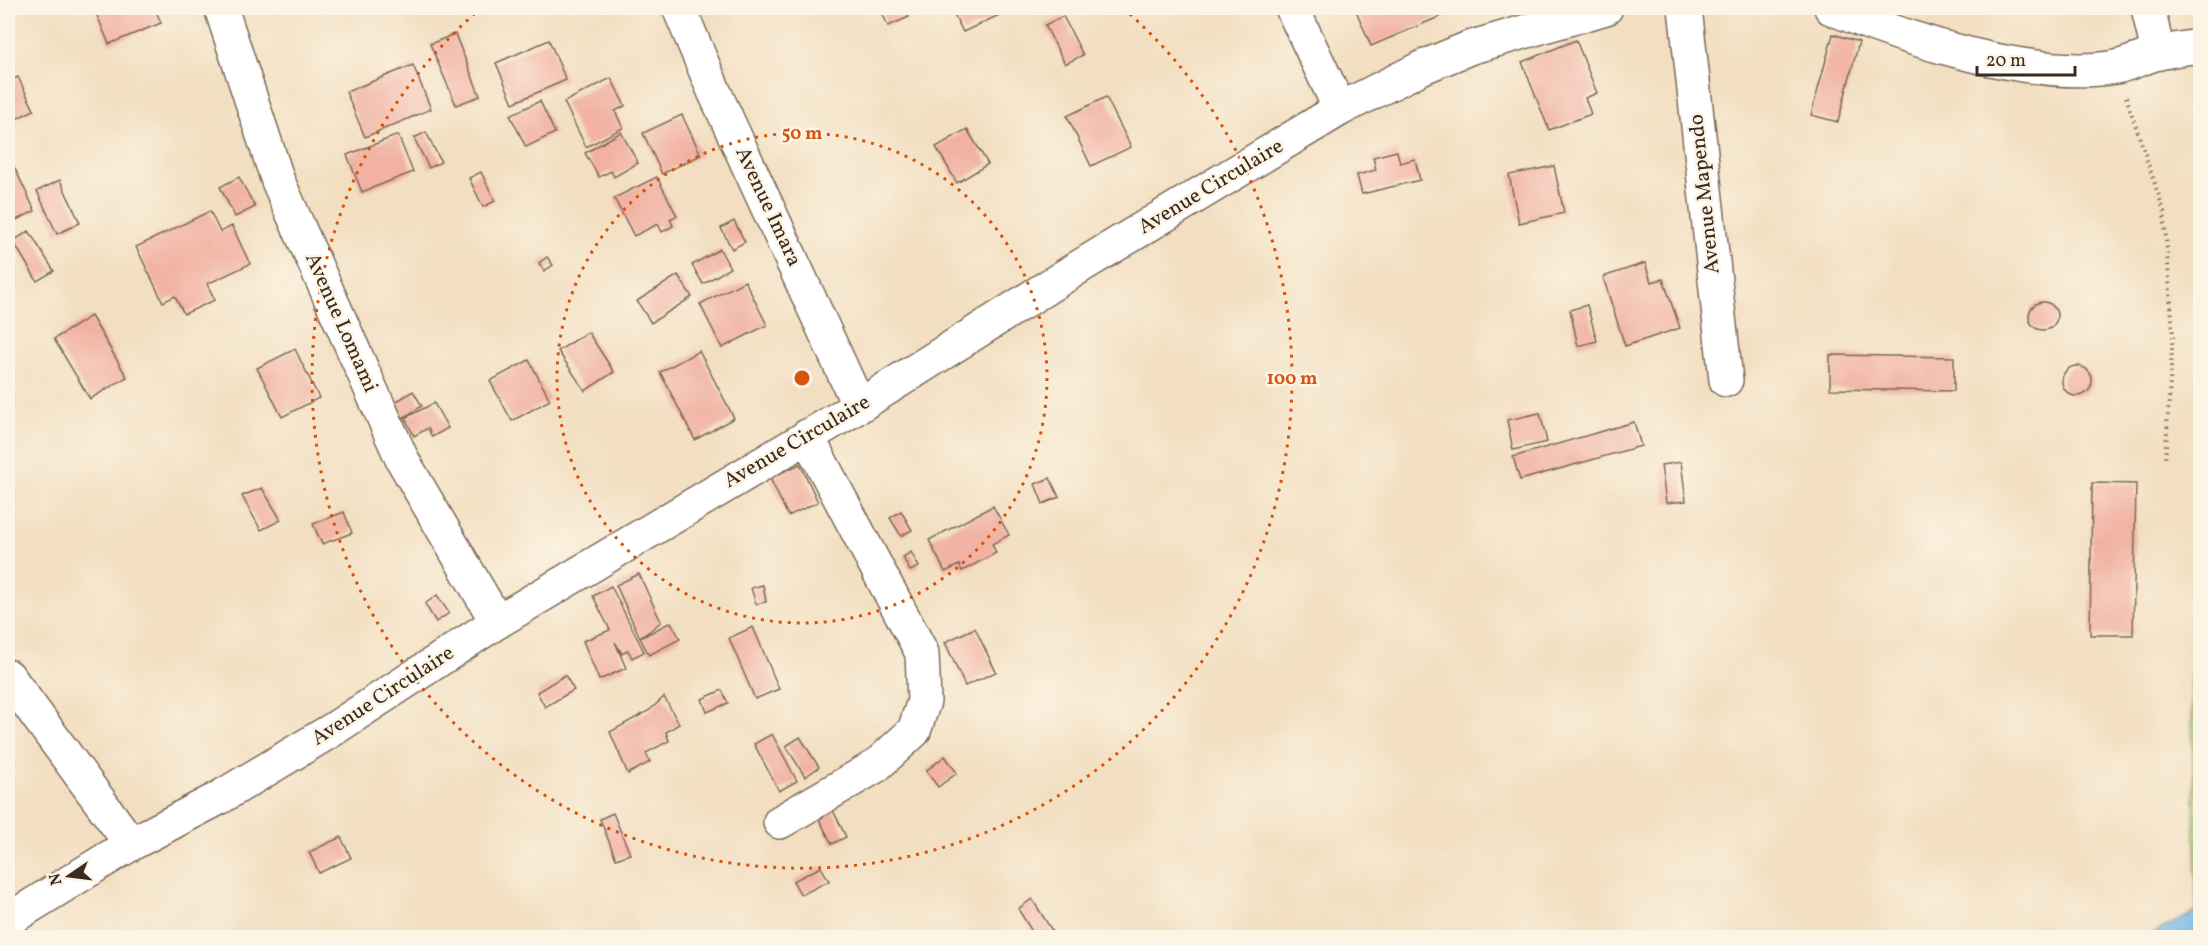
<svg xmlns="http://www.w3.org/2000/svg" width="2208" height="945" viewBox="0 0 2208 945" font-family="Vollkorn,serif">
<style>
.green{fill:#a0c46d;stroke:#6e7746;stroke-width:1.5}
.water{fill:#6db6e5;stroke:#547082;stroke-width:1.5}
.building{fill:#f1b2a3}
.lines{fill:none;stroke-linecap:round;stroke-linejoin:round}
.minor-casing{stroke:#7b6957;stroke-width:36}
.path{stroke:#7b6957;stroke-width:4;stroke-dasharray:1.5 4.5;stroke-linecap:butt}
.minor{stroke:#fff;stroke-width:33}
.ring{fill:none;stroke:#d7540e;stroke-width:3;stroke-dasharray:3 6}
.labels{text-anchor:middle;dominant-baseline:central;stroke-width:5;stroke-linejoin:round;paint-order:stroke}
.street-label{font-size:21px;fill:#3b2a1e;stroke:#fcf5e5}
.centre{fill:#d7540e;stroke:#fcf5e5;stroke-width:3}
.ring-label{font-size:18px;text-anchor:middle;font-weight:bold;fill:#d7540e;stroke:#fcf5e5;stroke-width:5;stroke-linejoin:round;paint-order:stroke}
</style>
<rect width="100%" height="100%" fill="#fcf5e5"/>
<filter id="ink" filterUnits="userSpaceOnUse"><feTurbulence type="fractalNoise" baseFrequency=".0167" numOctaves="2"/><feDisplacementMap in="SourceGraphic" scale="12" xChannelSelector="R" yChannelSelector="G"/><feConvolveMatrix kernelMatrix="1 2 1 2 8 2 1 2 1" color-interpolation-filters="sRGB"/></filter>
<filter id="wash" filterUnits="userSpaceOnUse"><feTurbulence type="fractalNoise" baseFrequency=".008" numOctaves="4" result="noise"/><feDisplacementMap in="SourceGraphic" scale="24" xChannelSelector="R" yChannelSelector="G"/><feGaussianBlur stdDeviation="1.35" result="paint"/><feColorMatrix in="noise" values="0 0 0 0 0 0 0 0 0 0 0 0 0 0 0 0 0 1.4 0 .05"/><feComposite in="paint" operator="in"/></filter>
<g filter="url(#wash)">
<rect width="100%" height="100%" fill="#f2dec0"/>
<!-- green -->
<path class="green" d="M2200,663V938L2197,937L2191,677Z"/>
<!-- water -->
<path class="water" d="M2200,910V937H2145Z"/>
<g id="blocks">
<!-- building -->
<g class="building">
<path d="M94,8H155L161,23L109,44Z"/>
<path d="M880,8H905L909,17L888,26Z"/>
<path d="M951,8H1014L963,32Z"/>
<path d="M1355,8H1460L1371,46Z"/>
<path d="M1063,16L1083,55L1065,64L1045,25Z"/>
<path d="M455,34L480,96L456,105L430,44Z"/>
<path d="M1833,34L1859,42L1838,122L1811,115Z"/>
<path d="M549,40L566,80L513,103L496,63Z"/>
<path d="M1576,40L1597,93L1585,98L1591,114L1549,130L1522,62Z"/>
<path d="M413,65L431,109L365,137L346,92Z"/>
<path d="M18,77L34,110L8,123V82Z"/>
<path d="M611,78L625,106L615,111L623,128L586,147L564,102Z"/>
<path d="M1106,97L1131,147L1091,166L1067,116Z"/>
<path d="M540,101L555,133L526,147L510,115Z"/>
<path d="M682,115L701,155L662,174L643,133Z"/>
<path d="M967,129L988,164L957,183L936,147Z"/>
<path d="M426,132L441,162L429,168L414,138Z"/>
<path d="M621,132L638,163L614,177L611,171L599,177L585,153Z"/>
<path d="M398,135L413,172L362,192L347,155Z"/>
<path d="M1397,151L1400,163L1415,159L1420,180L1362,194L1357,175L1376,170L1373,157Z"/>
<path d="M8,154L35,211L8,224Z"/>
<path d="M1554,166L1564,213L1519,223L1509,175Z"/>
<path d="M481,172L495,201L483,207L469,178Z"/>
<path d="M239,177L255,207L235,217L220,187Z"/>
<path d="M657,177L677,216L670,219L673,226L662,232L658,224L634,236L614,198Z"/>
<path d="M60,180L80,223L57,234L37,191Z"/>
<path d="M210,211L220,232L232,226L250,264L207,284L215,300L184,314L175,296L163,302L136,247Z"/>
<path d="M734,221L745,242L732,249L721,228Z"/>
<path d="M29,231L54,271L37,281L13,241Z"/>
<path d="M720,249L730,268L703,284L692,265Z"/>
<path d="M547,257L553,265L544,271L539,263Z"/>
<path d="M1645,263L1651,282L1663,279L1680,328L1625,346L1603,277Z"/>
<path d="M678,275L692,297L651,323L637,301Z"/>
<path d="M745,281L767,325L722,348L700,304Z"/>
<circle cx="2043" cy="316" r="14"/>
<path d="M1587,305L1597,341L1578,346L1570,310Z"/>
<path d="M91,316L127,377L90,399L54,339Z"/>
<path d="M588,332L614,372L585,391L558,351Z"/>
<path d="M295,349L319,398L282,417L257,368Z"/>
<path d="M699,351L734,418L695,440L660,372Z"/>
<path d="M1830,355L1954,357V391L1830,389Z"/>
<path d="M529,360L550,400L512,421L490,381Z"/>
<circle cx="2077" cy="381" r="15"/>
<path d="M413,391L422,406L403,418L394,403Z"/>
<path d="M434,403L448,428L432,437L428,428L414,436L405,418Z"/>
<path d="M1540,413L1547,442L1513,450L1507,420Z"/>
<path d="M1634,422L1641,446L1520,480L1513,457Z"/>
<path d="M1681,462L1686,501L1666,503L1661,465Z"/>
<path d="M800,464L818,502L788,516L770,478Z"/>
<path d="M1050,478L1059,497L1043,504L1035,484Z"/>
<path d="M2092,483L2136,484L2133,635H2090Z"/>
<path d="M262,488L281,520L261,530L242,496Z"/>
<path d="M993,506L1009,535L992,544L996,553L962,571L959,565L945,572L929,540Z"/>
<path d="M901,511L912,530L901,536L890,518Z"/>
<path d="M344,512L352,533L322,544L313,524Z"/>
<path d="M911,552L919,567L910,571L903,557Z"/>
<path d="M639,574L661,622L640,638L671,622L680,639L649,655L640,638L616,585Z"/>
<path d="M763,585L766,602L756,604L751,588Z"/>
<path d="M611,586L644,652L632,658L628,650L622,654L615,642L626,668L599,680L583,641L610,630L593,596Z"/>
<path d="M437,595L449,613L436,622L425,604Z"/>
<path d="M753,627L779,689L755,699L729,638Z"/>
<path d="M975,628L996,672L965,686L945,642Z"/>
<path d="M565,675L574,690L545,707L537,692Z"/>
<path d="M722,690L728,703L707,712L702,699Z"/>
<path d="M664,697L679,724L666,732L669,741L646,753L650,762L628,774L610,732L650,710Z"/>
<path d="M772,734L797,781L779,791L754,744Z"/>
<path d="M800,737L819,767L805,777L786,746Z"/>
<path d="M8,753L14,767L8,770Z"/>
<path d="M945,756L957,773L938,787L926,771Z"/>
<path d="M830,804L846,837L832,844L815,811Z"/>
<path d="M613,813L630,854L616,859L600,819Z"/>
<path d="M341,837L351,858L319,873L309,852Z"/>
<path d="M821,867L829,881L801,895L793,881Z"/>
<path d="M1032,899L1053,932L1045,938H1036L1018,909Z"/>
</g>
</g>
</g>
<g filter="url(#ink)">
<use href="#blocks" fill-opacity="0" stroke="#7b6957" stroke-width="1.5"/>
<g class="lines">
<defs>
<g id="minor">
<path d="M221,8L278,181L402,459L497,622"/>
<path d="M679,8L714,91L859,406"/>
<path d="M1292,8L1340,109"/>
<path d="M1685,8L1726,380"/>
<path d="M1831,8C1907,40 2034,81 2116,67C2129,64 2142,58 2155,54C2170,50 2186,48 2200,46"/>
<path d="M2148,8L2158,53"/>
<path d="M8,676L131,844"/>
<path d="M780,822L876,766L914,731L924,701L922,653L807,436"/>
<path d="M8,920L131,844L219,798L332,730L497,622L859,406L1084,264L1340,109L1423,67L1469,48L1606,8"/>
</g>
</defs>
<!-- minor casing -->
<use href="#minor" class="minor-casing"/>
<!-- path -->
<path class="path" d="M2126,97L2164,211L2173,334L2165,462"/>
<!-- minor -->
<use href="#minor" class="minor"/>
</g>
</g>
<!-- distance rings -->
<g class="ring">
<circle cx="802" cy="378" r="245"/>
<path d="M1123 8A490 490 0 1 1 481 8"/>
</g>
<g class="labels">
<!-- street labels -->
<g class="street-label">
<text transform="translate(1211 187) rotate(-31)">Avenue Circulaire</text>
<text transform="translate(1705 194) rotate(-96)">Avenue Mapendo</text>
<text transform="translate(768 207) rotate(65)">Avenue Imara</text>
<text transform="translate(341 323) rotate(66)">Avenue Lomami</text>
<text transform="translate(797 442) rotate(-30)">Avenue Circulaire</text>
<text transform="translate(383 696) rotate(-33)">Avenue Circulaire</text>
</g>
</g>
<circle cx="802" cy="378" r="9" class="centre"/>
<g class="ring-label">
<text x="802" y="139">50 m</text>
<text x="1292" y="384">100 m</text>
</g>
<!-- margin -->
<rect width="2208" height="945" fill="none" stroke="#fcf5e5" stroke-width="30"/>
<!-- north arrow -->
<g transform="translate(69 876) rotate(256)" stroke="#fcf5e5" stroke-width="4.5" paint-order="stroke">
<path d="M0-4.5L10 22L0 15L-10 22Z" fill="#3b2a1e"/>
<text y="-9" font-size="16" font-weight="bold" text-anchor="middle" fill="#3b2a1e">N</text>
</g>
<!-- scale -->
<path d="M1977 66v9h98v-9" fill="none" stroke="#3b2a1e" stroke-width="3"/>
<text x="1986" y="66" font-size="18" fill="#3b2a1e" stroke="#fcf5e5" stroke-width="4.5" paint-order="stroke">20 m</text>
</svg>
